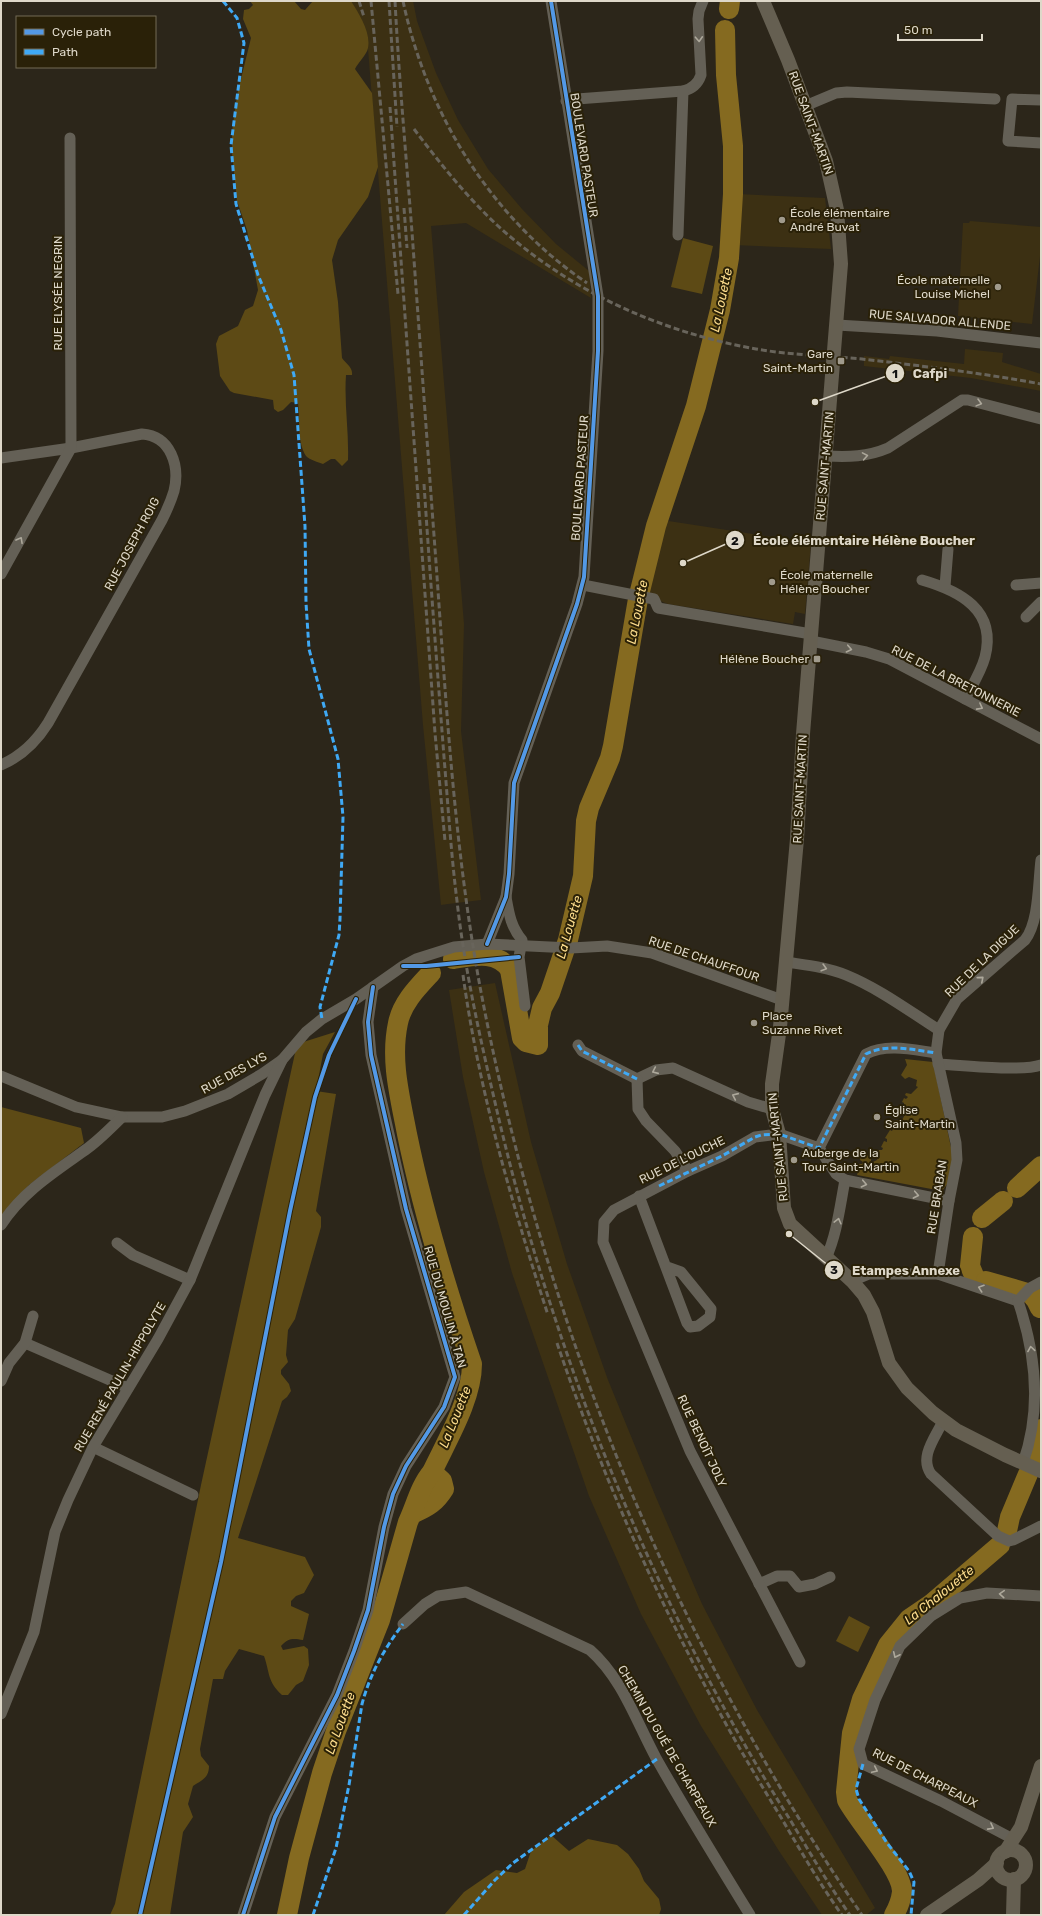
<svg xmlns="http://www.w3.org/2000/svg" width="1042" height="1916" viewBox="0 0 1042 1916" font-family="Rubik,sans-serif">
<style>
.built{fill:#3c3013}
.green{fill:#5d4a15}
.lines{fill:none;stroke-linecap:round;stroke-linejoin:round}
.river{stroke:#856a20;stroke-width:20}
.minor{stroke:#646056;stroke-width:11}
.major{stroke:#655f51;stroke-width:14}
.rail{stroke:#68645b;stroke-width:3;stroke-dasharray:6 3;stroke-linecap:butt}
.quiet{stroke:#3fa9f5;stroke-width:3;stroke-dasharray:6 3;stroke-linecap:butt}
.cycleway-casing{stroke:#2a2108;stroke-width:6}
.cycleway{stroke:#5399e6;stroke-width:4}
.oneway{stroke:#ada89b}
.poi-dot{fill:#a09a8c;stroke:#2a2108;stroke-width:1.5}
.labels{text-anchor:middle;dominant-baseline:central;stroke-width:4;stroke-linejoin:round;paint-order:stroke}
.street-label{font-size:12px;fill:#ded8c9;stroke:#2a2108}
.poi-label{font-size:12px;fill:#ded8c9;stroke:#2a2108;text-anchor:start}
.water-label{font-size:13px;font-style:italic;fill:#fddd8d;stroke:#2a2108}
.leader{fill:none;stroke:#ded8c9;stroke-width:1.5}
.callout-dot{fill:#ded8c9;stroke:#2a2108;stroke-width:1.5}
.mark-label{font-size:12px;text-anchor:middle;font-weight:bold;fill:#111}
.callout-label{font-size:13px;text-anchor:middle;font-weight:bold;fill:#ded8c9;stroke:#2a2108;stroke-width:4;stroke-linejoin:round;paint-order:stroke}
</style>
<rect width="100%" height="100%" fill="#2c261a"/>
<!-- built -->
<g class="built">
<path d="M351,1H413L417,21L436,73L458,120L488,169L522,209L556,244L589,271L591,298L466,223L431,226L464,624L461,731L481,900L448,904L441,905L423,725L368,49Z"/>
<path d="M737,194L825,198L831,249L734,245Z"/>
<path d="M970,221L1041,227V248L1032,324L958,316L963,223H969Z"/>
<path d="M965,349L1003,353L1002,362L1041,374V391L971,378L864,366V356L889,359L890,356L964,364Z"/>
<path d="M662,520L811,543L805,614L795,612L793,624L668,604L643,594Z"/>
<path d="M495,983L531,1142L567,1264L608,1380L655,1495L702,1604L757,1710L875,1908L866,1915H822L779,1851L701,1726L641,1614L589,1496L512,1273L484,1172L463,1077L449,990Z"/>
</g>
<!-- green -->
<g class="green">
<path d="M250,1H294L301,9L305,10L313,1H351C359,14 371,32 368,48C367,54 358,63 355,69L372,93L378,167L368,197L338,240L332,260L338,302L342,358C346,364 353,367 352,375H346C344,404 349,431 348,460L342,466L335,459H331L323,464C318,462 310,460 306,456C297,442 300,419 298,403L291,402L283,410L278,412L274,409L273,400L234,393L230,391L220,376L216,344L219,336L238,326L245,310L253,306L258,290L247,230L237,201L232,153V132L237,95L251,38L243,19L244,10L249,9L253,5Z"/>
<path d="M683,238L713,246L702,294L671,287Z"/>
<path d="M335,1032L323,1054L316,1091L336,1094L316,1211L321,1217V1227L295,1319L288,1330L286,1355L288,1362L281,1370V1374L289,1384L291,1391L287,1397L282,1401L238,1538L305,1557L314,1575L304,1593L296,1596L291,1601V1606L309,1614L303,1640C293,1638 288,1638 281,1646L283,1650L304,1646L308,1649L309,1665L303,1681L296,1685L288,1695H282C267,1681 270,1673 264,1656L239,1649L225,1671L223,1679H213L200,1749L201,1756L209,1766C209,1778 202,1780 193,1786L188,1804L193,1817L183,1832L170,1915H110L115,1904L201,1485L297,1044Z"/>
<path d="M905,1059L933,1062L953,1157L948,1183L942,1191L857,1175L858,1172L856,1170L859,1164H862L863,1162L860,1160L861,1153L865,1157L867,1155L871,1158V1161L873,1162L877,1160L878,1158L876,1156L879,1150H882L883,1148L881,1147L884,1141L887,1142V1139L885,1138L890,1130L892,1131L893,1129L891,1128L895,1120H902L908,1109L904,1107V1103L902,1102L904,1098L906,1099L908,1097L905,1095L906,1093L911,1094L918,1087L916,1086L917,1080L909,1077L905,1079L901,1075L907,1065Z"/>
<path d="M1,1107L81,1128L84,1143L29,1185L1,1216Z"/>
<path d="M849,1616L870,1627L858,1652L836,1641Z"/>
<path d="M551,1835L569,1851L588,1839L617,1845L628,1854L639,1869L644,1881L659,1899L661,1909L659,1915H444L464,1892L496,1870L517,1873L525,1869L531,1851Z"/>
</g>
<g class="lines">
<!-- river -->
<g class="river">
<path d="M729,9L730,1"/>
<path d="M453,959C473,956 498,950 510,970L522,1038L526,1042L538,1045V1025L542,1008L550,993L568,940L583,876L586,821L589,808L610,758L613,746L638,599L656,526L696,406L720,310L729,258L733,194V146L726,75L725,30"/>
<path d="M1017,1188L1041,1166"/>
<path d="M982,1218L1003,1201"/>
<path d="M973,1237L970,1266L975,1278"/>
<path d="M986,1281L1031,1294L1036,1300L1040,1308"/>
<path d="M1035,1459L1041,1429"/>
<path d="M414,1513C428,1507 436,1502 444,1489L442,1481L432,1472"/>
<path d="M1007,1531L1010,1517L1028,1474"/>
<path d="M287,1915L299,1858L322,1773L336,1731L380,1620L408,1522C416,1505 420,1486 432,1472C447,1440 472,1399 472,1364C446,1288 423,1212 407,1134C400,1097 390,1060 398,1023C402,1003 417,988 431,973"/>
<path d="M894,1915C898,1908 901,1900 902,1892C903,1871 858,1821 847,1800L846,1792L852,1733L862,1699L888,1645L909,1619L931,1604L1000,1545"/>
</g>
<!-- minor -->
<g class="minor">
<path d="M1041,100L1012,99L1008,141L1041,143"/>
<path d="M566,101L577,99L683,91C692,89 698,84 701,75L698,19L699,11L703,1"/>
<path d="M805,106L836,93L847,92L995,99"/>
<path d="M678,235L683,91"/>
<path d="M837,325L937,331L1041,343"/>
<path d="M826,456C849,457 867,457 888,448L962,400H968L1041,419"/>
<path d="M1,458L71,448L142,434C171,436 180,466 174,491C171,501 167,510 162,520L48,723C36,742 22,756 1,765"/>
<path d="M1,574L71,448L70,138"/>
<path d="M922,580C960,591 997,610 985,657C981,672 972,686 965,699"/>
<path d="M583,585L654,599L658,608L811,634"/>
<path d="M1016,585L1041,583"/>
<path d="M945,586L948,549"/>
<path d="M1026,617L1041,602"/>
<path d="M811,641L866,652L889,659L1041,739"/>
<path d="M506,897C509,914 511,927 522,940L519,957L525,1006"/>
<path d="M487,944L506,897L509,874L514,783L577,604L584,577L598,351V296L551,1"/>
<path d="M786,962C806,965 827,967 846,975C880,989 909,1011 939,1030"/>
<path d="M578,1045L582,1051L637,1079L656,1070L673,1068L748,1102L772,1109"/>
<path d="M938,1064C962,1065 1021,1072 1041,1065"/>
<path d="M1,1076L76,1107L122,1117H162L185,1111L228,1094L262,1074L282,1060L306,1032L322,1019L356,999L403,966L416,959L454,947L487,944L571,948L607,946L652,953L782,1000"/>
<path d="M637,1079L638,1109L646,1121L675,1151L688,1171"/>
<path d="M819,1148L866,1054C887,1043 914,1050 936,1053"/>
<path d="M819,1148L836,1174L845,1180L949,1201"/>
<path d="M639,1196L687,1323L690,1327L698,1326L710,1317L711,1309L681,1272L667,1267"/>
<path d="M1,1225C23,1191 56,1171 88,1148C100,1139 111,1128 122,1117"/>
<path d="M117,1243L133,1255L190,1280"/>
<path d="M826,1258C837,1234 840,1206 845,1180"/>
<path d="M938,1274L949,1201L957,1160L956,1143L936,1053L939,1030L957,999L1025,940C1039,922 1038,884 1041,860"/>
<path d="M852,1281L869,1274H938L1018,1301"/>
<path d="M1018,1301C1036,1354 1042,1409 1023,1463"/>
<path d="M1018,1301L1030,1288L1041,1282"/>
<path d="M25,1343L128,1388"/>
<path d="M1,1381L9,1363L25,1343L33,1316"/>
<path d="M943,1421C935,1438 919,1457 931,1474L998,1536L1009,1541L1013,1540L1041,1526"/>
<path d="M93,1447L193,1495"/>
<path d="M759,1584L777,1576H790L799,1587L815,1584L830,1577"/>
<path d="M403,1624L425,1604L438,1596L466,1592L590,1650C622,1678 636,1721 656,1758C686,1811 718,1863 750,1915"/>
<path d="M800,1662L690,1451L603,1242L604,1222L614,1210L688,1171L722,1156L755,1137L779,1134L819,1148"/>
<path d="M1,1714L34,1632L55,1532L68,1500L93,1447L158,1339L190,1280L265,1095L282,1060"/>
<path d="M1013,1839L941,1801L863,1764L859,1749L875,1700L900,1646L931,1616L960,1598L987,1593L1041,1596"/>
<path d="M243,1915L275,1817L337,1695L354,1651L368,1610L384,1527L393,1494L406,1466L444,1407L455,1377L406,1209L371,1055L368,1022L373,987"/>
</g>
<!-- major -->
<g class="major">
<path d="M763,1L788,60L826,161L837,210L841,264L803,734L797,839L780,1027L772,1084V1109L779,1134L784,1208L790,1224L852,1281L864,1295L873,1312L889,1363L907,1388L933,1413L956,1430L1005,1455L1041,1471"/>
<circle cx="1011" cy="1865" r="15"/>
<path d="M1005,1852L1021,1827L1041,1766"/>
<path d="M927,1915L978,1880L997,1863"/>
<path d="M1013,1915L1014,1879"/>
</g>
<!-- rail -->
<g class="rail">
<path d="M359,1L364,17"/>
<path d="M371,1L398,294"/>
<path d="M389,1L397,127"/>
<path d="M395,1C399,78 406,155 412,232C419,329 426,426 433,522C445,679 452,838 481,992C544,1322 671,1638 862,1915"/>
<path d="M403,1C427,114 491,218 587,283"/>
<path d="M390,107L435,733L445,841"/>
<path d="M414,129C439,162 466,196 497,225C569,291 660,332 756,349C791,355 827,356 862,359C922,366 982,373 1041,384"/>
<path d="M404,208L407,248"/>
<path d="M424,484C430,575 437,666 444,757C448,805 451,853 457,901C465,972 481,1042 497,1111C555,1360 652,1601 789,1818C809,1851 828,1884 850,1915"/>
<path d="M463,975C479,1091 512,1204 548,1315"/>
<path d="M557,1343C613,1508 687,1666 779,1814C799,1848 819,1883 842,1915"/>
</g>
<!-- quiet -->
<g class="quiet">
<path d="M223,1L237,18L244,43L231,145L236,204L258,275L281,330L294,375L305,526L306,603L309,649L338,759L343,817L340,919L339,935L320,1007L322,1019"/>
<path d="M578,1045L582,1051L637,1079"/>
<path d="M659,1186L722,1156L755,1137L761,1135L779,1134L819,1148L866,1054C887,1043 914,1050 936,1053"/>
<path d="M863,1764L856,1789L859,1799L887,1843L909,1871L914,1882L911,1915"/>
<path d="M313,1915L336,1848L349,1785L362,1704C370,1674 384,1649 403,1624"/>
<path d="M464,1915L495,1880L513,1863L657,1759"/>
</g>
<defs>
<g id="cycleway">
<path d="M487,944L506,897L509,874L514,783L577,604L584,577L598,351V296L551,1"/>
<path d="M403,966H426L519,957"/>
<path d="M140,1915L221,1562L290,1211L315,1097L329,1055L356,999"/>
<path d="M243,1915L275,1817L337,1695L354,1651L368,1610L384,1527L393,1494L406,1466L444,1407L455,1377L406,1209L371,1055L368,1022L373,987"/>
</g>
</defs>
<!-- cycleway casing -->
<use href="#cycleway" class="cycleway-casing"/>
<!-- cycleway -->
<use href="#cycleway" class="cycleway"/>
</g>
<!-- one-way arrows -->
<defs><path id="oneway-chevron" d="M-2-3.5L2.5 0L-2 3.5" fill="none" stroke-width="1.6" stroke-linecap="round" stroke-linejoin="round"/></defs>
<g class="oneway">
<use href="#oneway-chevron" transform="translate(699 39) rotate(87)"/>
<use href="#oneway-chevron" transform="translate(979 403) rotate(15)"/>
<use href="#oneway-chevron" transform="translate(865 456) rotate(-10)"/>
<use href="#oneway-chevron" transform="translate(20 540) rotate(-61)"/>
<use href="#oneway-chevron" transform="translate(849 649) rotate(12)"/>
<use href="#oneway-chevron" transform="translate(980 707) rotate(28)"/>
<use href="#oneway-chevron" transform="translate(824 968) rotate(16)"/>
<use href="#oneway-chevron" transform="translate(981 979) rotate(-41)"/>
<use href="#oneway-chevron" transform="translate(655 1071) rotate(156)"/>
<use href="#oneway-chevron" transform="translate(735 1096) rotate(-156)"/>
<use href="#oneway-chevron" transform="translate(864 1184) rotate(12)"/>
<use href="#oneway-chevron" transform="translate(916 1195) rotate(11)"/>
<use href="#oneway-chevron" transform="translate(838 1221) rotate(-76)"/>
<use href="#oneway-chevron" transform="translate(981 1288) rotate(-161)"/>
<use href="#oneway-chevron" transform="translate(1031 1349) rotate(-99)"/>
<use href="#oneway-chevron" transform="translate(1002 1594) rotate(-176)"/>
<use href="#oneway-chevron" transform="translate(896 1655) rotate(115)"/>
<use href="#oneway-chevron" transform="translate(875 1770) rotate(25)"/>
<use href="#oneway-chevron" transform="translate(991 1827) rotate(28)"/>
</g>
<!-- markers -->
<g class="poi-dot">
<circle cx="782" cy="220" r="4"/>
<circle cx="998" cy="287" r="4"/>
<rect x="837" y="357" width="8" height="8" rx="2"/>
<circle cx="772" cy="582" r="4"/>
<rect x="813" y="655" width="8" height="8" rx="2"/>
<circle cx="754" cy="1023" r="4"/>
<circle cx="877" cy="1117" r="4"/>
<circle cx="794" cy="1160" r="4"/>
</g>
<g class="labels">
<!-- street labels -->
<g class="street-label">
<text transform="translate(811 123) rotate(70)">RUE SAINT-MARTIN</text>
<text transform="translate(584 155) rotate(81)">BOULEVARD PASTEUR</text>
<text transform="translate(58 293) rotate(-90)">RUE ELYSÉE NEGRIN</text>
<text transform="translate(940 320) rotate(5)">RUE SALVADOR ALLENDE</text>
<text transform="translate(825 466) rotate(-85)">RUE SAINT-MARTIN</text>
<text transform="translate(580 478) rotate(-86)">BOULEVARD PASTEUR</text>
<text transform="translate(132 544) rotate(-62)">RUE JOSEPH ROIG</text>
<text transform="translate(956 681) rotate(27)">RUE DE LA BRETONNERIE</text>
<text transform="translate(800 789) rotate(-87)">RUE SAINT-MARTIN</text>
<text transform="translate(704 959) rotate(19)">RUE DE CHAUFFOUR</text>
<text transform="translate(982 961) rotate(-44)">RUE DE LA DIGUE</text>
<text transform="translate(234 1073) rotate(-29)">RUE DES LYS</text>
<text transform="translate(778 1147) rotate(-96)">RUE SAINT-MARTIN</text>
<text transform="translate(682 1160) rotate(-26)">RUE DE L'OUCHE</text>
<text transform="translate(937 1197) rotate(-81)">RUE BRABAN</text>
<text transform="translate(445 1307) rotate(74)">RUE DU MOULIN À TAN</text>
<text transform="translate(120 1377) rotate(-60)">RUE RENÉ PAULIN-HIPPOLYTE</text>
<text transform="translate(702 1441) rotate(65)">RUE BENOÎT JOLY</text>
<text transform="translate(667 1746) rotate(60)">CHEMIN DU GUÉ DE CHARPEAUX</text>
<text transform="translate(925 1778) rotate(27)">RUE DE CHARPEAUX</text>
</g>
<!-- poi labels -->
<g class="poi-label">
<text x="790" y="213">École élémentaire<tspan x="790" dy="14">André Buvat</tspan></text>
<text x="990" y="280" text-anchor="end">École maternelle<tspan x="990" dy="14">Louise Michel</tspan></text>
<text x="833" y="354" text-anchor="end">Gare<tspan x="833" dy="14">Saint-Martin</tspan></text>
<text x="780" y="575">École maternelle<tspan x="780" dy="14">Hélène Boucher</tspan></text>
<text x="809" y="659" text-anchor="end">Hélène Boucher</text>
<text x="762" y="1016">Place<tspan x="762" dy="14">Suzanne Rivet</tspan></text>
<text x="885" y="1110">Église<tspan x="885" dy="14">Saint-Martin</tspan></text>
<text x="802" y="1153">Auberge de la<tspan x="802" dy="14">Tour Saint-Martin</tspan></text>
</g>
<!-- water labels -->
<g class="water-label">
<text transform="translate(721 300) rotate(-78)">La Louette</text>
<text transform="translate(637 612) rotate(-79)">La Louette</text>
<text transform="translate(569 927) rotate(-74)">La Louette</text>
<text transform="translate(455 1417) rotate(-68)">La Louette</text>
<text transform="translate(939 1595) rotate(-39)">La Chalouette</text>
<text transform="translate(340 1723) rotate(-70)">La Louette</text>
</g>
</g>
<!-- callouts -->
<path class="leader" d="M815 402L895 373M683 563L735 540M789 1234L834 1270"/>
<g class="callout-dot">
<circle cx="815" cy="402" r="4"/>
<circle cx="683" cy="563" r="4"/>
<circle cx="789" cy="1234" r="4"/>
<circle cx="895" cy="373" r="10"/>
<circle cx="735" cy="540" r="10"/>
<circle cx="834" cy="1270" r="10"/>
</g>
<g class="mark-label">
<text x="895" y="378">1</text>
<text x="735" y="545">2</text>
<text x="834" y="1274">3</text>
</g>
<g class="callout-label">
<text x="930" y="378">Cafpi</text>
<text x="864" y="545">École élémentaire Hélène Boucher</text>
<text x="906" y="1275">Etampes Annexe</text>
</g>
<!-- border -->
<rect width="1042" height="1916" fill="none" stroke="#ded8c9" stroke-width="4"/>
<!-- legend -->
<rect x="16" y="16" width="140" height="52" fill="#2a2108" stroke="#726a55"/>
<rect x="24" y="29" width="20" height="6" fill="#5399e6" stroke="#726a55"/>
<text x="52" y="36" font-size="12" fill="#ded8c9">Cycle path</text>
<rect x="24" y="49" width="20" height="6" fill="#3fa9f5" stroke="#726a55"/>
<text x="52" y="56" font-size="12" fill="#ded8c9">Path</text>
<!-- scale -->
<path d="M898 34v6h84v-6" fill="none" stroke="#ded8c9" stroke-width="2"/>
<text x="904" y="34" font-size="12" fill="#ded8c9" stroke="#2a2108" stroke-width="3" paint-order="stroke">50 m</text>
</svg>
